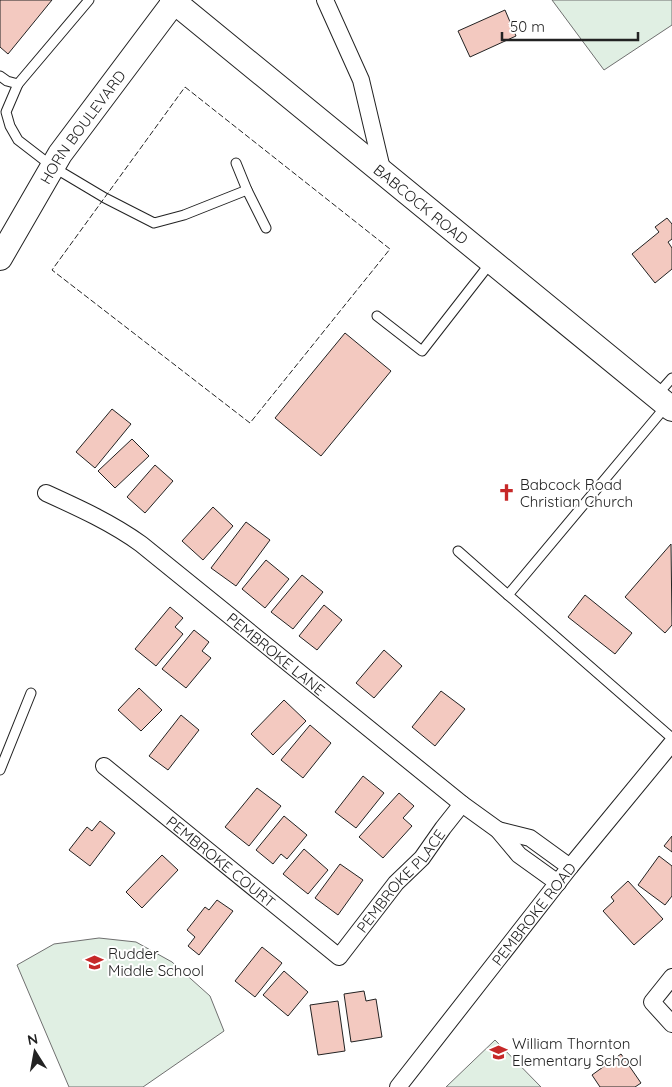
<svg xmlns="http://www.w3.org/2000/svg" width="672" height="1087" viewBox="0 0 672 1087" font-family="Quicksand,sans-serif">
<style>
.green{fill:#e0efe3;stroke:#6f6f6f}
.building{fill:#f3c9c0;stroke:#222}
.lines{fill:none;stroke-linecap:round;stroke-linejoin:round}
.lane-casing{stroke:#222;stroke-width:11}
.street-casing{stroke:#222;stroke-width:18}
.secondary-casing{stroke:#222;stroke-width:26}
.lane{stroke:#fff;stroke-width:9}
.street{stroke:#fff;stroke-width:16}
.secondary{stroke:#fff;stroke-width:24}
.fence{stroke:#222;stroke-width:1;stroke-dasharray:6 2.5;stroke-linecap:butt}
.labels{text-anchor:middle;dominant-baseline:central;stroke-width:4;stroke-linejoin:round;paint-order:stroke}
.street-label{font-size:15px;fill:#222;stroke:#fff}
.poi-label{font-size:15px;fill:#222;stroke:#fff;text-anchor:start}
</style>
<rect width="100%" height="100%" fill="#fff"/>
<!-- green -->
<g class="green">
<path d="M552,0H672V25L604,70Z"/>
<path d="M99,938L136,942L172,962L210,996L224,1031L143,1087H69L17,965L54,944Z"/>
<path d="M495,1040L541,1087H446Z"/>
</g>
<!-- building -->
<g class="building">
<path d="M0,0H52L8,54L0,47Z"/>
<path d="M505,10L516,36L470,57L458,31Z"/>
<path d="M667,218L672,224V239L668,242L672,248V269L655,283L632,254L659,232L655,227Z"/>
<path d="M345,333L391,371L321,456L275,418Z"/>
<path d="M112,409L131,424L95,468L76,452Z"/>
<path d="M132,439L149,456L115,488L98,471Z"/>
<path d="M155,465L173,481L145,513L127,497Z"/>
<path d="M213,507L233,526L203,560L182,541Z"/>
<path d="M246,522L270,540L236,586L211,568Z"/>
<path d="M671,544L672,625L665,633L625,597Z"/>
<path d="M266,560L289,579L265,608L242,589Z"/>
<path d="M302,575L323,592L293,629L271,612Z"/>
<path d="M585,595L632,633L615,654L568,617Z"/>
<path d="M324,605L342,620L317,650L299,636Z"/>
<path d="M170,607L183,618L175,627L183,634L156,666L135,649Z"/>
<path d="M194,630L209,642L202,651L211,658L186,688L162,669Z"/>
<path d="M384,650L402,666L374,698L356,683Z"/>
<path d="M139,688L162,710L141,731L118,710Z"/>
<path d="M441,691L465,709L435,746L412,727Z"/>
<path d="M284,700L306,721L273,755L251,734Z"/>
<path d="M181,715L199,730L168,770L149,756Z"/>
<path d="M310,725L331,743L303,778L281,760Z"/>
<path d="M363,776L384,793L356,828L335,812Z"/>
<path d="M257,788L281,806L249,846L225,827Z"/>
<path d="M399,793L414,806L403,818L412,826L383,858L359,837Z"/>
<path d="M284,816L307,835L287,859L281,854L273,864L256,850Z"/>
<path d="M100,821L115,833L90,866L69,850L87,827L92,831Z"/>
<path d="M672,836V852L664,846Z"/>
<path d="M304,849L328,870L308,894L283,874Z"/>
<path d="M162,855L178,870L142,908L126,892Z"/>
<path d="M659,856L672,866V896L665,905L638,885Z"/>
<path d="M340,864L363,880L338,915L315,898Z"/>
<path d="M628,881L663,919L634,945L603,911L614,901L611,897Z"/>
<path d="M217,900L233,911L199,955L188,946L195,937L187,930L205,907L209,910Z"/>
<path d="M262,947L282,963L255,997L235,981Z"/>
<path d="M284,971L308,992L288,1016L263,995Z"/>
<path d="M364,991L366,1001L376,999L382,1037L351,1042L344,994Z"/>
<path d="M338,1001L345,1051L318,1055L310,1005Z"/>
<path d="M621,1054L641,1083L635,1087H600L592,1075Z"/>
</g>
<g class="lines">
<defs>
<g id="lane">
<path d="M0,76L7,81L18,84L89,0"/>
<path d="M18,84L6,112L10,126L18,140L53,167L105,198L154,223L184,215L247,190L236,163"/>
<path d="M247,190L266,228"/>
<path d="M377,316L422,351L492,261"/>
<path d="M656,396L672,378"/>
<path d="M667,405L508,595L672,738"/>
<path d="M458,551L508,595"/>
<path d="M0,770L31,693"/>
</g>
<g id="street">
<path d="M325,0L361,80L383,173"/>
<path id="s1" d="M46,493C79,508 112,523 141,544L462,804L498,830L519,855L558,883"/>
<path id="s2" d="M104,766L339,957L396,883L422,858L443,828L462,804"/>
<path d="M498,830L530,838L570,867"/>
<path d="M672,977L652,1002L672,1024"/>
<path id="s3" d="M398,1087L570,867L672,743"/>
</g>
<g id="secondary">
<path id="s4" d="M172,0L672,409"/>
<path id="s5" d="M0,258L60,154L174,2"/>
</g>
</defs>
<!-- lane casing -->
<use href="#lane" class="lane-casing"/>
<!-- street casing -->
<use href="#street" class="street-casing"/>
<!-- secondary casing -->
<use href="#secondary" class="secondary-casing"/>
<!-- lane -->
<use href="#lane" class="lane"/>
<!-- street -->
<use href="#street" class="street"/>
<!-- secondary -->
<use href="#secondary" class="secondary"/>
<!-- fence -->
<path class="fence" d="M185,87L390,249L250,423L52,270Z"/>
</g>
<!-- icons -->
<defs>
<symbol id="church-bare" viewBox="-9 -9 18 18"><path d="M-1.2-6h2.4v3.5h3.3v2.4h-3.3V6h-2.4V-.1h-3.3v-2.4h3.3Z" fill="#c62828" stroke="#fff" stroke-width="2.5" paint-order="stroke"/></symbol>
<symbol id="school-bare" viewBox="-9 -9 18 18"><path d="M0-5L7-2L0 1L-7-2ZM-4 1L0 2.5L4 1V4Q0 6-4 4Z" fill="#c62828" stroke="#fff" stroke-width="2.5" paint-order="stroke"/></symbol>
</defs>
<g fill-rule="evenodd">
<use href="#church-bare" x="494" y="480" width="25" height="25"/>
<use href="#school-bare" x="82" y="950" width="25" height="25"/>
<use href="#school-bare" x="486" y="1040" width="25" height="25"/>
</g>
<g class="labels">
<!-- street labels -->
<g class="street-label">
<text stroke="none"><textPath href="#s5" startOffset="155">HORN BOULEVARD</textPath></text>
<text stroke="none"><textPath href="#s4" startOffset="322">BABCOCK ROAD</textPath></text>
<text stroke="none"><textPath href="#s1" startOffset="282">PEMBROKE LANE</textPath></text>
<text stroke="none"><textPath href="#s2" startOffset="151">PEMBROKE COURT</textPath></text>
<text stroke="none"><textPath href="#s2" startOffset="401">PEMBROKE PLACE</textPath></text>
<text stroke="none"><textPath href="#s3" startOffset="220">PEMBROKE ROAD</textPath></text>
</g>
<!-- poi labels -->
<g class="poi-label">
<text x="520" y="484">Babcock Road<tspan x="520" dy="17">Christian Church</tspan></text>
<text x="108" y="953">Rudder<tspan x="108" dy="17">Middle School</tspan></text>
<text x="512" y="1043">William Thornton<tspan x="512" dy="17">Elementary School</tspan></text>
</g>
</g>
<!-- north arrow -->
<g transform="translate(35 1052) rotate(349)" stroke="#ffffff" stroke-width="4" paint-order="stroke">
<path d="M0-4L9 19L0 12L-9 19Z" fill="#222222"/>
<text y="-8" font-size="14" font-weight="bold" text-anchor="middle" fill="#222222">N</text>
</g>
<!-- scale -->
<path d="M502 32v8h136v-8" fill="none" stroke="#222222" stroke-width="2.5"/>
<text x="510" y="32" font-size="15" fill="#222222" stroke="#ffffff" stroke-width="4" paint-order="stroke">50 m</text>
</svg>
